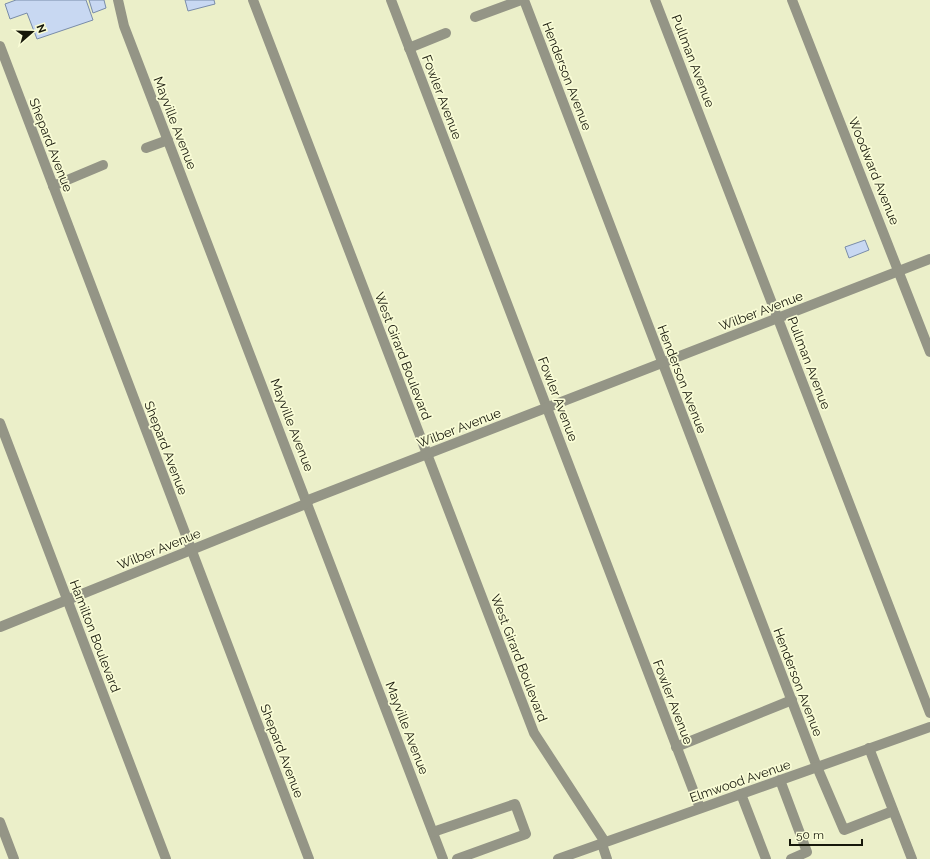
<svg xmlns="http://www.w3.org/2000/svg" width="930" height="859" viewBox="0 0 930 859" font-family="Raleway,sans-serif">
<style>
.building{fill:#c8d8f2;stroke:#798ca9}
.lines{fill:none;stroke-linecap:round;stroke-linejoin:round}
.minor{stroke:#949586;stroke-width:10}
.labels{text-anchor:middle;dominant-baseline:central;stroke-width:3.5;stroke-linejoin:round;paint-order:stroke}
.street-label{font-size:13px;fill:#17180b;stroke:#f9fcd6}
</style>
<rect width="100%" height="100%" fill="#ebefc9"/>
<!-- building -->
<g class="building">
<path d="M16,0H86L93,20L37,39L27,13L10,19L5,4Z"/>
<path d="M89,0H104L106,8L93,13Z"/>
<path d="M185,0H214L215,4L188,11Z"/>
<path d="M865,240L869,250L849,258L845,247Z"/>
</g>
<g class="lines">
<!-- minor -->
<g class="minor">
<path d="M118,0L124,26L443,859"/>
<path d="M253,0L534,733L605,842"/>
<path d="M391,0L700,808"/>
<path d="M524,0L817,767L844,830L893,811"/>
<path d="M655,0L930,713"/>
<path d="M792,0L930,352"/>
<path d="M475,17L521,0"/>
<path d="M0,46L309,859"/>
<path d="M409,48L446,33"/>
<path d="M146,148L168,140"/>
<path d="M53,186L103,165"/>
<path d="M0,423L166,859"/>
<path d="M0,627L303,505L311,499L930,259"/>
<path d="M676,747L792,700"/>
<path d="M869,748L912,859"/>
<path d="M780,780L807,852L791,859"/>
<path d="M741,794L766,859"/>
<path d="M0,822L14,859"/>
<path d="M433,832L515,804L526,834L457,859"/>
<path d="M602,844L607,859"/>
<path d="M558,859L930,727"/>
</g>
</g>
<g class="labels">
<!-- street labels -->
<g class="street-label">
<text transform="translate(693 61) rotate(69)">Pullman Avenue</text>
<text transform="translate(567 76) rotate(69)">Henderson Avenue</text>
<text transform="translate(442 97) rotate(69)">Fowler Avenue</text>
<text transform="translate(175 123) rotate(69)">Mayville Avenue</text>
<text transform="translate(51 145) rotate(69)">Shepard Avenue</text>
<text transform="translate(874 171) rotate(68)">Woodward Avenue</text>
<text transform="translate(761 311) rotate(-21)">Wilber Avenue</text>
<text transform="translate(403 356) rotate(69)">West Girard Boulevard</text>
<text transform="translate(809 363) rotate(69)">Pullman Avenue</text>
<text transform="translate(682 379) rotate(69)">Henderson Avenue</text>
<text transform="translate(558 399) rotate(69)">Fowler Avenue</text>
<text transform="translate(292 425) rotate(69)">Mayville Avenue</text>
<text transform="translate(459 428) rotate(-21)">Wilber Avenue</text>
<text transform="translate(166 448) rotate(69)">Shepard Avenue</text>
<text transform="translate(159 549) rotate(-22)">Wilber Avenue</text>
<text transform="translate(95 636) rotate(69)">Hamilton Boulevard</text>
<text transform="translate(519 658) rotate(69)">West Girard Boulevard</text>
<text transform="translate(798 682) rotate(69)">Henderson Avenue</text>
<text transform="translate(673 702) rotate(69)">Fowler Avenue</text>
<text transform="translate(407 728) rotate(69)">Mayville Avenue</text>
<text transform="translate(282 751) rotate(69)">Shepard Avenue</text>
<text transform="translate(740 781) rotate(-19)">Elmwood Avenue</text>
</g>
</g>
<!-- north arrow -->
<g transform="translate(32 32) rotate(70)" stroke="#f9fcd6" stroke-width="3" paint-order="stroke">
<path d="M0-3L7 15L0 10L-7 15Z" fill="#17180b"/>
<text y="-6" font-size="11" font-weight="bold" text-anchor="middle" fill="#17180b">N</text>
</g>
<!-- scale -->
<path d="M790 839v6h72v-6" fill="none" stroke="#17180b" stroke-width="2"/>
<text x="796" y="839" font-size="12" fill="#17180b" stroke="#f9fcd6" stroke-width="3" paint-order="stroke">50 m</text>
</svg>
